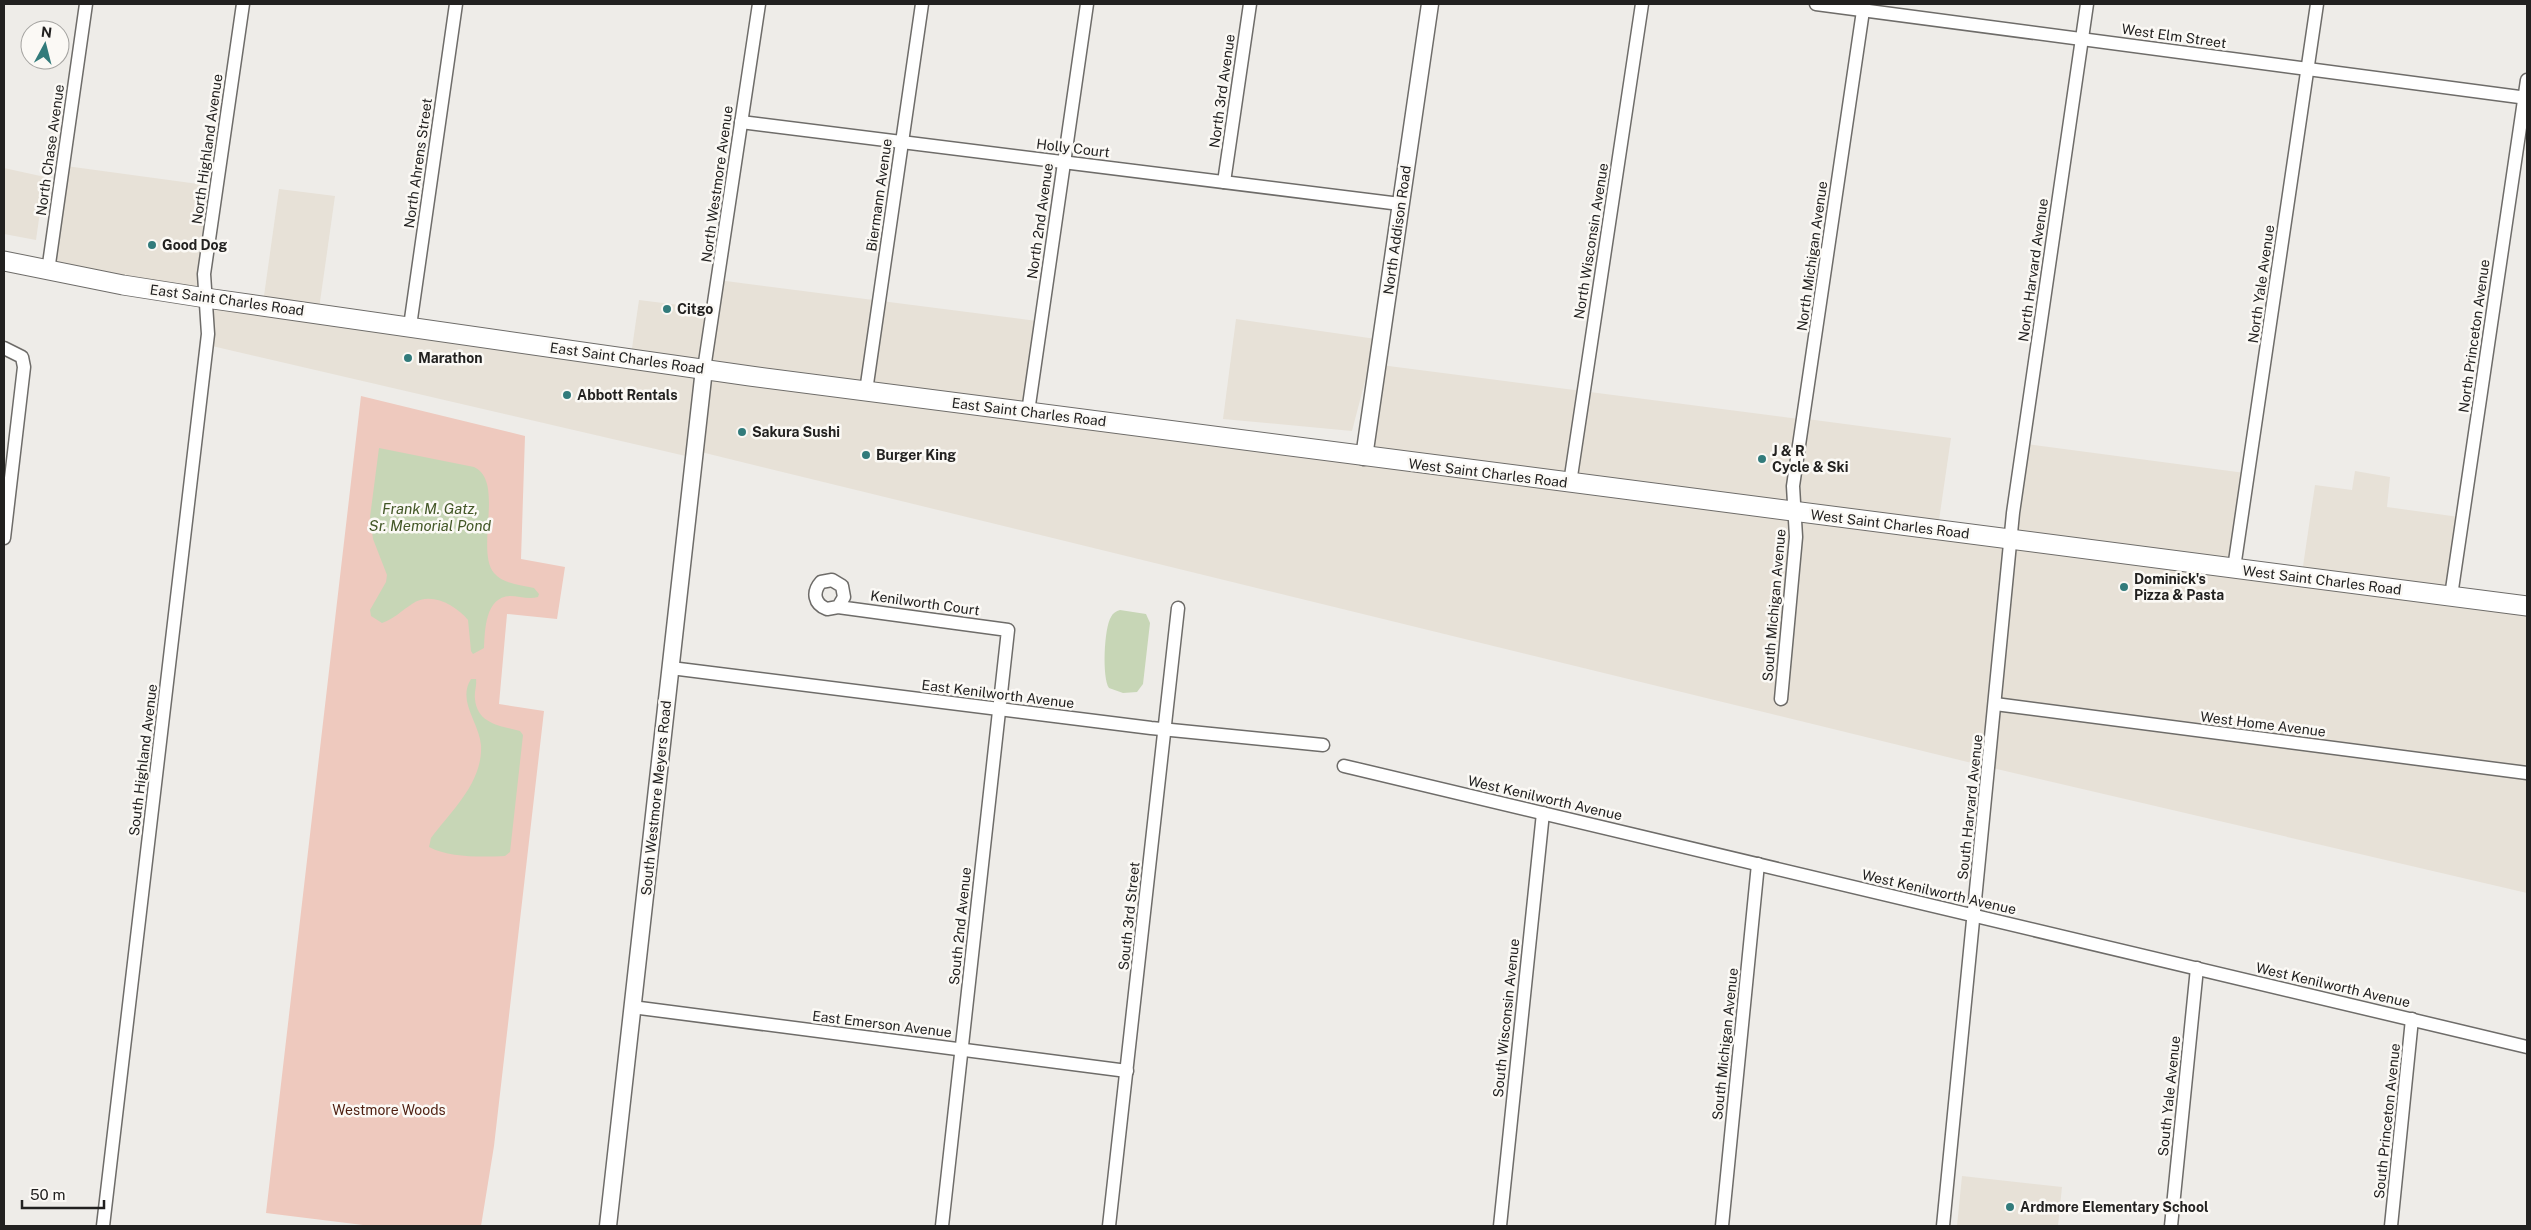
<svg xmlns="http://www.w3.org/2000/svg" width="2531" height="1230" viewBox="0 0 2531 1230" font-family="'Public Sans',sans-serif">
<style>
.built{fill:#e7e1d7}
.green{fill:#eec9be}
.water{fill:#c7d6b6}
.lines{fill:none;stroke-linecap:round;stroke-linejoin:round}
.minor-casing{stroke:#6e6c69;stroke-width:15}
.tertiary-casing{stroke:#6e6c69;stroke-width:19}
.secondary-casing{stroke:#6e6c69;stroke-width:21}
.minor{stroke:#fff;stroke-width:12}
.tertiary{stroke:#fff;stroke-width:16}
.secondary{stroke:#fff;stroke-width:19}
.poi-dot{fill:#327b7b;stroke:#fbf9f5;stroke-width:2}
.labels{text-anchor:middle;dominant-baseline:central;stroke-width:5;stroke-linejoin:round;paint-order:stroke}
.street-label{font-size:14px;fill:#222120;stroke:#fbf9f5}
.poi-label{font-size:14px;font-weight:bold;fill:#222120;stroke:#fbf9f5;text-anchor:start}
.park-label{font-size:14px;fill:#4e1e10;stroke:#fbf9f5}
.water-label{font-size:15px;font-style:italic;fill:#435727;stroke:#fbf9f5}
</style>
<rect width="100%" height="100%" fill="#eeece8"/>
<!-- built -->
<g class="built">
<path d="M66,166L213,186L199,294L52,267Z"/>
<path d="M4,168L45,177L36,240L4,234Z"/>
<path d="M279,189L335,196L319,309L263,303Z"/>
<path d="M718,280L1037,321L1025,409L709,367Z"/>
<path d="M639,300L711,309L702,366L631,355Z"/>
<path d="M212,303L700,371L690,457L212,346Z"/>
<path d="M1236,319L1376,339L1352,431L1223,419Z"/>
<path d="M1381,365L1799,419L1791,507L1369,453Z"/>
<path d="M709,374L2527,613V893L1984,766L701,452Z"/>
<path d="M1807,419L1951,438L1938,527L1798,508Z"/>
<path d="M2026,444L2245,473L2231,564L2015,537Z"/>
<path d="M2355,471L2390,477L2387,507L2459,517L2449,592L2302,573L2315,485L2352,490Z"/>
<path d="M1962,1176L2062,1187L2058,1226H1957Z"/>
</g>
<!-- green -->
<path class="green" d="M361,396L525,436L521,559L565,567L557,619L507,614L499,704L544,711L494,1146L481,1226H371L266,1213Z"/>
<!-- water -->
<g class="water">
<path d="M379,448L474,467C505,481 475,550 494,573C503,584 521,585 534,588L539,594L538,597C529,600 519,596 510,596C485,597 485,630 484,648L473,654L471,651L468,620C455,605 431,591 412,604C401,611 394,619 382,623L371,616L370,610L386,582L387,575L373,539L370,517Z"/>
<path d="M1120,610L1146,614L1150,623L1143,684L1137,692L1123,693L1109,688C1102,678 1104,628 1111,617C1113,613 1116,611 1120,610Z"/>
<path d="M471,679H476C477,686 474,692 475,699C477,724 501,726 520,731L523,735L510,852L505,856C482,857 450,858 429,847L431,838C451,811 483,783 481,745C479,722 457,701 471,679Z"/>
</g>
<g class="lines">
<defs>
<g id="minor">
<path d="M1816,4L2527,98"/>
<path d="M741,122L1400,204"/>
<path d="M1224,182L1250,4"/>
<path d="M48,271L86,4"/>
<path d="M410,326L456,4"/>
<path d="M4,348L22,357L24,367L4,538"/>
<path d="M704,369L759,4"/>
<path d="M866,391L922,4"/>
<path d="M1028,412L1087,4"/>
<path d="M1570,483L1642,4"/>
<path d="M2234,568L2317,4"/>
<path d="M2451,596L2527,80"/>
<path d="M838,607L844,597L842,586L832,580L821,582C812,592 814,604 827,609L838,607L1008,630L942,1226"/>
<path d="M671,668L1151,728L1323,745"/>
<path d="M1781,699L1796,537L1793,486L1864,4"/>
<path d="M1995,704L2527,773"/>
<path d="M1344,766L2527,1047"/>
<path d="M632,1007L1127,1071"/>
<path d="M103,1226L208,334L204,274L243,4"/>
<path d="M1109,1226L1178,608"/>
<path d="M1500,1226L1543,813"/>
<path d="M1722,1226L1758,864"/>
<path d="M1943,1226L2013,513L2087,4"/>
<path d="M2171,1226L2197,968"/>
<path d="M2391,1226L2412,1019"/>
</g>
<g id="tertiary">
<path d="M1364,457L1430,4"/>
<path d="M608,1226L704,369"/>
</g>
<path id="secondary" d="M4,261L123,285L206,298L750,376L2527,606"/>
</defs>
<!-- minor casing -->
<use href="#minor" class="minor-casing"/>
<!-- tertiary casing -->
<use href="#tertiary" class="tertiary-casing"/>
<!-- secondary casing -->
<use href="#secondary" class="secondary-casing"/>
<!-- minor -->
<use href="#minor" class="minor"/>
<!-- tertiary -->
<use href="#tertiary" class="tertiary"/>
<!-- secondary -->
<use href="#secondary" class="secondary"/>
</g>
<!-- markers -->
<g class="poi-dot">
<circle cx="152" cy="245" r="5"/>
<circle cx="667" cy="309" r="5"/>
<circle cx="408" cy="358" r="5"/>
<circle cx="567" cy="395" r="5"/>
<circle cx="742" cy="432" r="5"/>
<circle cx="866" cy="455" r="5"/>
<circle cx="1762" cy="459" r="5"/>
<circle cx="2124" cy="587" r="5"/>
<circle cx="2010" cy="1207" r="5"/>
</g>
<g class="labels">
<!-- street labels -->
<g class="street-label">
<text transform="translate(2174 36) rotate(8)">West Elm Street</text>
<text transform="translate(1222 91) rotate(-82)">North 3rd Avenue</text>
<text transform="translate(1073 148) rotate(7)">Holly Court</text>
<text transform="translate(207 149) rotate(-82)">North Highland Avenue</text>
<text transform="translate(50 150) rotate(-82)">North Chase Avenue</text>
<text transform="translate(418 163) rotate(-82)">North Ahrens Street</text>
<text transform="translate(717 184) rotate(-82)">North Westmore Avenue</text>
<text transform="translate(879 195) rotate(-82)">Biermann Avenue</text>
<text transform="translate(1040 221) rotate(-82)">North 2nd Avenue</text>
<text transform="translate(1397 230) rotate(-82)">North Addison Road</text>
<text transform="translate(1591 241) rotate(-81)">North Wisconsin Avenue</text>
<text transform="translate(1812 256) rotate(-82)">North Michigan Avenue</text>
<text transform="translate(2033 270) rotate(-82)">North Harvard Avenue</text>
<text transform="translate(2261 284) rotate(-82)">North Yale Avenue</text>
<text transform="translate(227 300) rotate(8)">East Saint Charles Road</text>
<text transform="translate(2474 336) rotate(-82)">North Princeton Avenue</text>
<text transform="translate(627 358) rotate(8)">East Saint Charles Road</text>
<text transform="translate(1029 412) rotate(7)">East Saint Charles Road</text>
<text transform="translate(1488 473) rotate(7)">West Saint Charles Road</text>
<text transform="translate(1890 524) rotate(7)">West Saint Charles Road</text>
<text transform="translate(2322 580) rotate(7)">West Saint Charles Road</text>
<text transform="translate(925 603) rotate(8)">Kenilworth Court</text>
<text transform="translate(1774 605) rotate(-85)">South Michigan Avenue</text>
<text transform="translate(998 694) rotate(7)">East Kenilworth Avenue</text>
<text transform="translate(2263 724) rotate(7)">West Home Avenue</text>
<text transform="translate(143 760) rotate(-83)">South Highland Avenue</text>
<text transform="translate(656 798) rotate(-84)">South Westmore Meyers Road</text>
<text transform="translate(1545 798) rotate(13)">West Kenilworth Avenue</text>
<text transform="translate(1970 807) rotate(-84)">South Harvard Avenue</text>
<text transform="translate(1939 892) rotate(13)">West Kenilworth Avenue</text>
<text transform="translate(1129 916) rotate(-84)">South 3rd Street</text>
<text transform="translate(960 926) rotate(-84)">South 2nd Avenue</text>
<text transform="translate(2333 985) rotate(13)">West Kenilworth Avenue</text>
<text transform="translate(1506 1018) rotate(-84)">South Wisconsin Avenue</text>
<text transform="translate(882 1024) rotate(7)">East Emerson Avenue</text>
<text transform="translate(1725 1044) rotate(-84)">South Michigan Avenue</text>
<text transform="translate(2169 1096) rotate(-84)">South Yale Avenue</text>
<text transform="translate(2387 1121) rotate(-84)">South Princeton Avenue</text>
</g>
<!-- poi labels -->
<g class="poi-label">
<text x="162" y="245">Good Dog</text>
<text x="677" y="309">Citgo</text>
<text x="418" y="358">Marathon</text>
<text x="577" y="395">Abbott Rentals</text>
<text x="752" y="432">Sakura Sushi</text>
<text x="1772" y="451">J &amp; R<tspan x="1772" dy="16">Cycle &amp; Ski</tspan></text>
<text x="876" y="455">Burger King</text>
<text x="2134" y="579">Dominick's<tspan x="2134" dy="16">Pizza &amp; Pasta</tspan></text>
<text x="2020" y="1207">Ardmore Elementary School</text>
</g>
<!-- park labels -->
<g class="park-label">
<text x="389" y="1110">Westmore Woods</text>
</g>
<!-- water labels -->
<g class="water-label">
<text x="430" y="508">Frank M. Gatz,<tspan x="430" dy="17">Sr. Memorial Pond</tspan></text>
</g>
</g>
<!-- border -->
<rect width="2531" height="1230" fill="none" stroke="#222120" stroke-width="10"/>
<!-- north arrow -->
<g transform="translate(45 45) rotate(7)"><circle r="24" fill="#fbf9f5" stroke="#a4a3a0"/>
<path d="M0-4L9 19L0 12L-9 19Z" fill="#327b7b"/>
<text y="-8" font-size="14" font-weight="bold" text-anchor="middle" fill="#222120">N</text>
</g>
<!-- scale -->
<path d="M22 1200v8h82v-8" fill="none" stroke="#222120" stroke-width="2.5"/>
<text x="30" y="1200" font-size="15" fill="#222120" stroke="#fbf9f5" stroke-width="4" paint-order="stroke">50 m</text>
</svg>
